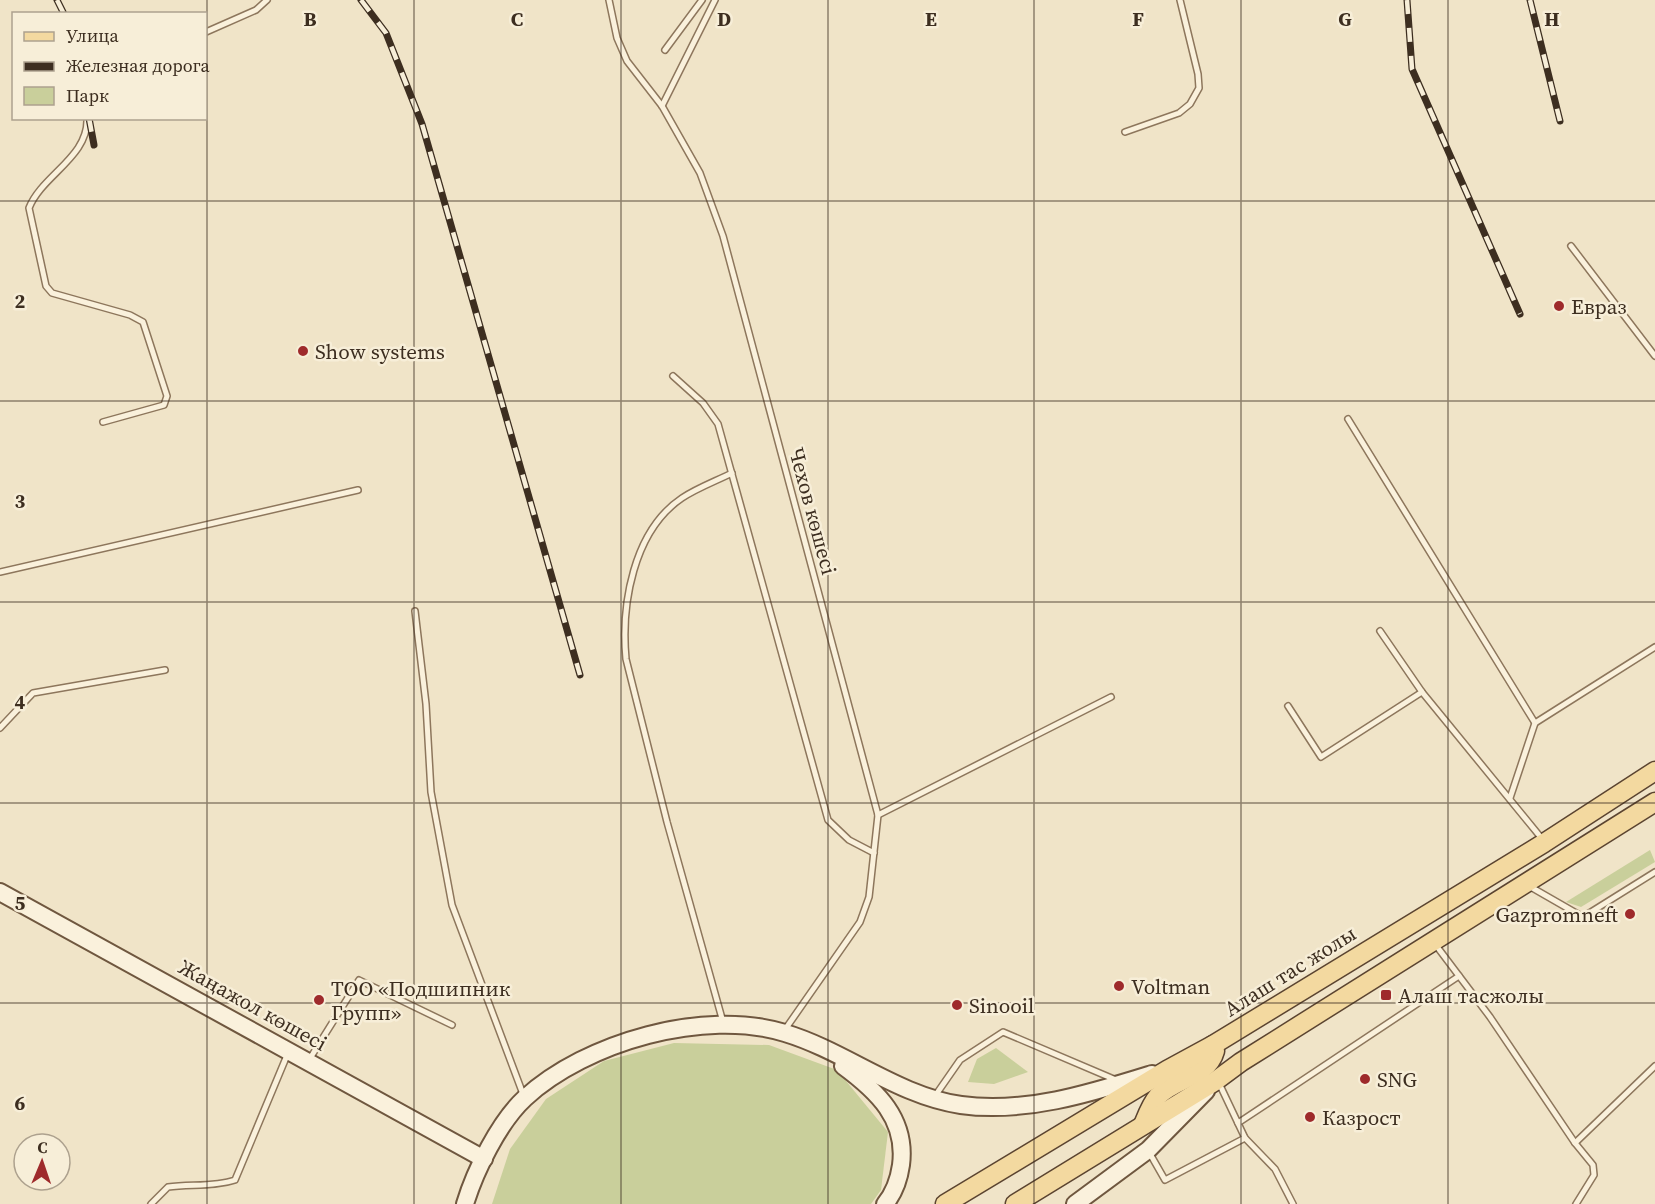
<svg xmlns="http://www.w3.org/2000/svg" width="1655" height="1204" viewBox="0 0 1655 1204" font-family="'Source Serif 4',serif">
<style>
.green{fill:#c9cf9b}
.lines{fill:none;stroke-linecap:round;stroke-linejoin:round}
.lane-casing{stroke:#8d765c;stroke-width:8}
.secondary-casing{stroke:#6f573f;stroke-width:20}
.primary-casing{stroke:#5b4430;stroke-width:21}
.lane{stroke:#faf1dc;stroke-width:5}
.secondary{stroke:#faf1dc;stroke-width:16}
.primary{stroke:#f3d9a0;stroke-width:18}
.rail-casing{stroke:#3d2e20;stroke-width:7}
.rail{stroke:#f7eed8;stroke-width:4.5;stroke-dasharray:14;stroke-linecap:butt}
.grid{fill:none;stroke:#3d2e20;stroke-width:1.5;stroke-opacity:0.55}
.poi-dot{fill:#9e2a2b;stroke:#f7eed8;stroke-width:2}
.labels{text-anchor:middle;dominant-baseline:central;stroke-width:5;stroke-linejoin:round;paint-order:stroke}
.poi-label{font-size:21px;fill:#3d2e20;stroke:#f7eed8;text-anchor:start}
.street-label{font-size:21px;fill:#3d2e20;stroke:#f7eed8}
.grid-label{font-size:20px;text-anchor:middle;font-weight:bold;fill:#3d2e20;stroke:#f7eed8;stroke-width:5;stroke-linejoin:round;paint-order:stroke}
</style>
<rect width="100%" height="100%" fill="#f0e4c8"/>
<!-- green -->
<g class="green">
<path d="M1650,850L1655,862L1581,907L1566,902Z"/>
<path d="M674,1043L769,1045L837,1070L888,1132L881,1190L871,1204H492L510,1149L546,1099L604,1061Z"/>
<path d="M996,1048L1028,1072L994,1084L968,1082L977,1059Z"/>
</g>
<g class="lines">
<defs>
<g id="lane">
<path d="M609,0L617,38L627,61L662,106L700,173L723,236L878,815L869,897L860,922L784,1031"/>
<path d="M206,32L256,10L267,0"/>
<path d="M665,50L702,0"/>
<path d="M662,106L715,0"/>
<path d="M87,118C89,157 42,175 29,208L46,286L52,293L130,315L143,322L167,396L164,405L103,422"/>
<path d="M1125,132L1179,113L1190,104L1199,88L1198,74L1180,0"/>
<path d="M1571,246L1655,356"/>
<path d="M673,376L703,403L718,424L828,820L849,840L874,853"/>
<path d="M1348,419L1535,723"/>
<path d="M0,572L358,490"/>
<path d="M415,611L426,704L431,792L452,905L523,1094"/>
<path d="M1380,631L1422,692L1543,840"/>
<path d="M1288,706L1321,757L1422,692"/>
<path d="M0,728L33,693L165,670"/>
<path d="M1510,798L1535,723L1655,647"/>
<path d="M878,815L1111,697"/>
<path d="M1529,886L1583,917L1655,872"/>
<path d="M1435,944L1490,1017L1575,1143L1593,1165L1594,1175L1576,1204"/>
<path d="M723,1022L667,822L626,659C621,605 633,531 682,498C697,488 716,481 732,473"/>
<path d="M309,1060L359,980L452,1025"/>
<path d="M1218,1081L1245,1138L1275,1169L1293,1204"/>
<path d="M935,1096L960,1060L1003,1032L1116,1080"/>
<path d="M1238,1123L1459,976"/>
<path d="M1575,1143L1655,1066"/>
<path d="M1149,1152L1165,1180L1245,1138"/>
<path d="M151,1204L168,1187C191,1184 214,1187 235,1180L288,1053"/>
</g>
<g id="secondary">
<path d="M0,892L484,1159"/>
<path d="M843,1066C877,1091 907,1119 901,1165C899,1179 894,1193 885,1204"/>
<path d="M465,1204C475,1171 499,1122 525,1098C586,1042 705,1008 785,1033C845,1051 898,1096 961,1105C1025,1114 1091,1093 1152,1074"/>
<path d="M1075,1204L1148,1150L1206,1091"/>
</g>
<g id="primary">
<path d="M1143,1125C1147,1115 1151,1104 1158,1096C1176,1078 1208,1077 1215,1051L1213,1045"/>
<path d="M945,1204L1167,1070L1213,1045L1544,843L1655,771"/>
<path d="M1015,1204L1214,1082L1241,1062L1655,802"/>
</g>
</defs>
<!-- lane casing -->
<use href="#lane" class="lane-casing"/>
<!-- secondary casing -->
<use href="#secondary" class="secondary-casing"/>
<!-- primary casing -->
<use href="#primary" class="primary-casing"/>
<!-- lane -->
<use href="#lane" class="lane"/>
<!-- secondary -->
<use href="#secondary" class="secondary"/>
<!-- primary -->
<use href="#primary" class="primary"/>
<defs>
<g id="rail">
<path d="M57,0L64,14"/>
<path d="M361,0L386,33L422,124L580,675"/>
<path d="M1407,0L1412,69L1520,314"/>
<path d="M1530,0L1560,121"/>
<path d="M89,118L94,145"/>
</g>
</defs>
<!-- rail casing -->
<use href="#rail" class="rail-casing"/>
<!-- rail -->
<use href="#rail" class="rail"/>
</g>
<!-- grid -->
<path class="grid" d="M207,0V1204M414,0V1204M621,0V1204M828,0V1204M1034,0V1204M1241,0V1204M1448,0V1204M0,201H1655M0,401H1655M0,602H1655M0,803H1655M0,1003H1655"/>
<!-- markers -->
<g class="poi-dot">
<circle cx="1559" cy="306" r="6"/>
<circle cx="303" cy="351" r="6"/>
<circle cx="1630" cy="914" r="6"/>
<circle cx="1119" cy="986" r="6"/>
<rect x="1380" y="989" width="12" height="12" rx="3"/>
<circle cx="319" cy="1000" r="6"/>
<circle cx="957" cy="1005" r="6"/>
<circle cx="1365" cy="1079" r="6"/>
<circle cx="1310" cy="1117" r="6"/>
</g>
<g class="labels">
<!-- poi labels -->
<g class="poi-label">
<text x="1571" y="306">Евраз</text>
<text x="315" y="351">Show systems</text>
<text x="1618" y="914" text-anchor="end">Gazpromneft</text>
<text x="1131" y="986">Voltman</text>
<text x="331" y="988">ТОО «Подшипник<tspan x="331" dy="24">Групп»</tspan></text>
<text x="1398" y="995">Алаш тасжолы</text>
<text x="969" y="1005">Sinooil</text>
<text x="1377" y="1079">SNG</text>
<text x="1322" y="1117">Казрост</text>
</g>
<!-- street labels -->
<g class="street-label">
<text transform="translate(813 511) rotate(75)">Чехов көшесі</text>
<text transform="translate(1290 971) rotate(-32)">Алаш тас жолы</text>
<text transform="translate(253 1005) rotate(29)">Жаңажол көшесі</text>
</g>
</g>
<g class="grid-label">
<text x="310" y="26">B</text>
<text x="517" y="26">C</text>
<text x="724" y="26">D</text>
<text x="931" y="26">E</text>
<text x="1138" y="26">F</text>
<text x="1345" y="26">G</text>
<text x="1552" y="26">H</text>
<text x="20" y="308">2</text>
<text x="20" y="508">3</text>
<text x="20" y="709">4</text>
<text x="20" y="910">5</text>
<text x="20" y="1110">6</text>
</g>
<!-- legend -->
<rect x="12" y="12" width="195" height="108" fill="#f7eed8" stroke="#ada18e" stroke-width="1.5"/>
<rect x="24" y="32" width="30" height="9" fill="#f3d9a0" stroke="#ada18e" stroke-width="1.5"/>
<text x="66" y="42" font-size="18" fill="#3d2e20">Улица</text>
<rect x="24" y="62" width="30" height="9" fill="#3d2e20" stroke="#ada18e" stroke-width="1.5"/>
<text x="66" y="72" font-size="18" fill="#3d2e20">Железная дорога</text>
<rect x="24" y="87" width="30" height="18" fill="#c9cf9b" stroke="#ada18e" stroke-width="1.5"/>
<text x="66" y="102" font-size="18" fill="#3d2e20">Парк</text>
<!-- north arrow -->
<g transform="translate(42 1162) rotate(2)"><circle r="28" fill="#f7eed8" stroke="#ada18e" stroke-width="1.5"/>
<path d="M0-4.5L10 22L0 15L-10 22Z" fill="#9e2a2b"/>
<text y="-9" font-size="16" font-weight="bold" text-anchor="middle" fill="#3d2e20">С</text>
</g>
</svg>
